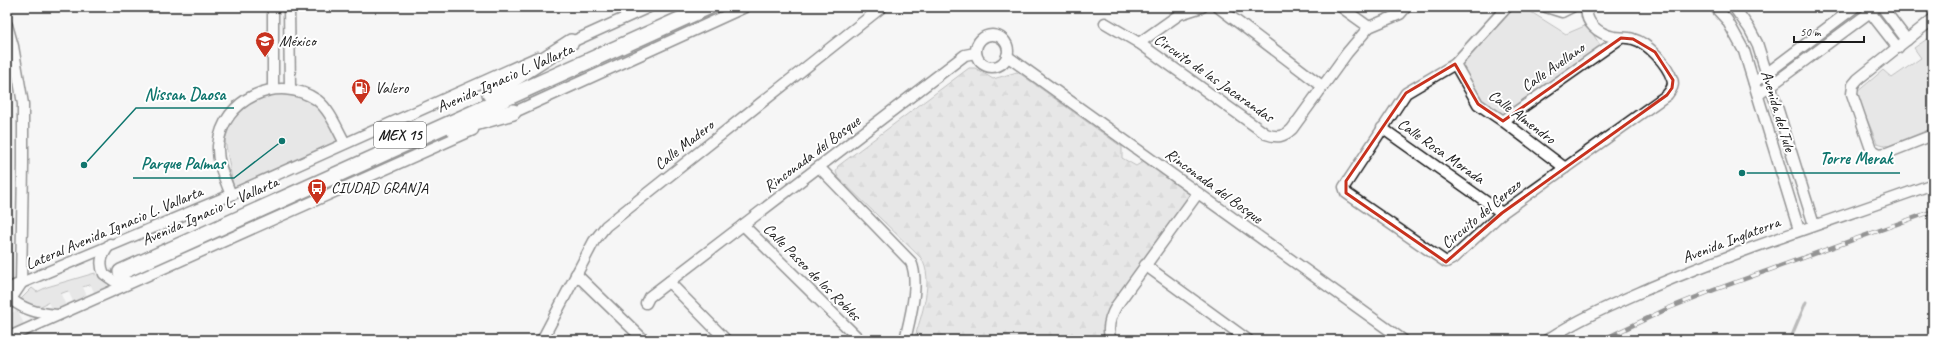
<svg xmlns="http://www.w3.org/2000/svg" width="1940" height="347" viewBox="0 0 1940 347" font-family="Caveat,sans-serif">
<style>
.forest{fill:url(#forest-firs);stroke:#797979}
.green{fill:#d6d6d6;stroke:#797979}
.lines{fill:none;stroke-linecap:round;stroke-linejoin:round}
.stream{stroke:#727272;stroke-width:3}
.highway-tunnel{stroke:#d5d5d5;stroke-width:15;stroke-dasharray:15 8;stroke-linecap:butt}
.minor-casing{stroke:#1c1c1c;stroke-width:13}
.highway-casing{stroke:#1c1c1c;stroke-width:18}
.minor{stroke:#fff;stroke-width:10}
.highway{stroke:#fff;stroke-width:15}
.rail-casing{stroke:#1c1c1c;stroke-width:4.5}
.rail{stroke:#fff;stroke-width:3;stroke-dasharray:9;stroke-linecap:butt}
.marked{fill:none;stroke:#c8321e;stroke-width:3;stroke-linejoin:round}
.labels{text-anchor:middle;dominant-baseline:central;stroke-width:4;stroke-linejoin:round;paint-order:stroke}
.shield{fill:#fff;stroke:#606060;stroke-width:1}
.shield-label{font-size:15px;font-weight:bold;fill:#1c1c1c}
.poi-label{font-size:16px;fill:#1c1c1c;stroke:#fff;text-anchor:start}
.street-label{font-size:16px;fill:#1c1c1c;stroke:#fff}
.leader{fill:none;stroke:#0f766e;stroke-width:1.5}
.callout-dot{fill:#0f766e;stroke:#fff;stroke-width:1.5}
.callout-label{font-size:17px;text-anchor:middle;font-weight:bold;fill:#0f766e;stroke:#fff;stroke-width:4;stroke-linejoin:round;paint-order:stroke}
</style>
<defs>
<pattern id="forest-firs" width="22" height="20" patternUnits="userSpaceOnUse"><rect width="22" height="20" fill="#d6d6d6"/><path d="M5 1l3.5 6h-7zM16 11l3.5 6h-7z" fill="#b7b7b7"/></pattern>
</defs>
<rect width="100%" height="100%" fill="#f6f6f6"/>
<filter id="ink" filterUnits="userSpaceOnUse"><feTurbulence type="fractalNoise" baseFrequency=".025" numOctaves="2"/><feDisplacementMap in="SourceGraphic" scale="8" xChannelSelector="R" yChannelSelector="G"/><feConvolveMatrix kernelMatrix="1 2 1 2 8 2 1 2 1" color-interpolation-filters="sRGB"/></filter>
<g filter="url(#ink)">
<!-- forest -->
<path class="forest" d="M969,68H975L993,79L1017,72L1022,75L1122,147V158L1136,166L1144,161L1189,192L1191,197L1115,304L1107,340H914C921,316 935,280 921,258L838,177L836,172L838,166Z"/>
<!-- green -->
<g class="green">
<path d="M1513,7H1523L1566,34L1587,25L1602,48L1504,117L1482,102L1458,65Z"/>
<path d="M1927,39L1933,43V128L1888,146L1877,143L1856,93L1883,70L1892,78L1921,58L1914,48Z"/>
<path d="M273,94C316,96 321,107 340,142L234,190L225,140L232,119L251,100Z"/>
<path d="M95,273L96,283C80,288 62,291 48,300L49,302L37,308L21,299L32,288L37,292L47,287Z"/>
</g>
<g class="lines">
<!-- stream -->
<path class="stream" d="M1790,340L1806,302"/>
<!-- highway-tunnel -->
<path class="highway-tunnel" d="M7,323L121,272"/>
<defs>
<g id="minor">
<path d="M289,7L290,89"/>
<path d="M1218,7L1322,86"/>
<path d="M1341,7L1369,27"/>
<path d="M1507,7L1455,64L1406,93L1344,187L1346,193L1446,262L1452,259L1502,213L1667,95C1670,91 1675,86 1672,79C1667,64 1648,43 1633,39C1627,37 1620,38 1614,37C1599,34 1584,23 1587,7"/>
<path d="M1546,7L1562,12L1572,7"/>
<path d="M1715,7L1727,20L1744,51L1799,230"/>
<path d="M1734,7L1749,28L1757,43L1814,225"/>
<path d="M1866,7L1898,48"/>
<path d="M1882,7L1907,40"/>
<path d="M1933,19L1858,79L1853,85L1852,94L1871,149L1879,154L1887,153L1933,135"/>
<path d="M1105,23L1139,43L1266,134C1277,138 1284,137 1292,129L1347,53L1369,27L1400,14L1406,7"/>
<path d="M7,25L13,46L23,104V165L21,284L7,305"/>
<circle cx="992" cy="51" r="16"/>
<path d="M1139,43L1180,14L1202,7"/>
<path d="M565,45L649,7"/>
<path d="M1007,56L1403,340"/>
<path d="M1455,64L1478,104L1503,121L1565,168"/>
<path d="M1754,83L1855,7"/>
<path d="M273,89V7"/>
<path d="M1758,95L1877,7"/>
<path d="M508,115L745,7"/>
<path d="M1503,121L1621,38"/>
<path d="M1382,128L1502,213"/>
<path d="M819,167L911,262C920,283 910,318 905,340"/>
<path d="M231,195C225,179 217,163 218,146C222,99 278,73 317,100C330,110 337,129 345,143"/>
<path d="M743,225L860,340"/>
<path d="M110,244C103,254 98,261 104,274L114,281L129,282"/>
<path d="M1145,265L1248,340"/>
<path d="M576,274L644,340"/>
<path d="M669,282L726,340"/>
<path d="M7,289L231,195L538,57"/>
<path d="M7,295C21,310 38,313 57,315"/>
<path d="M646,303L649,297L965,55L975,53"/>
<path d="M7,338L473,130"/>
<path d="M542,340L594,241L606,226L882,7"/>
<path d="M1111,340C1106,328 1111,315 1117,305L1198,193"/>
<path d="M1547,340C1580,318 1616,303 1652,287C1744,248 1839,218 1933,184"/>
</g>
<g id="highway">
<path d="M490,94L571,42"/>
<path d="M454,129L513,112"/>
<path d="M121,272L708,7"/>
</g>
</defs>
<!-- minor casing -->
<use href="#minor" class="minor-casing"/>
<!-- highway casing -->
<use href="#highway" class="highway-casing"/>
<!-- minor -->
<use href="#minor" class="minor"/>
<!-- highway -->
<use href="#highway" class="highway"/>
<defs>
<path id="rail" d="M1602,340L1669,308L1714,290L1933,211"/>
</defs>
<!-- rail casing -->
<use href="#rail" class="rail-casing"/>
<!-- rail -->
<use href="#rail" class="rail"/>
</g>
</g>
<!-- marked area -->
<path d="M0 0H1940V347H0ZM1621,38L1633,39L1655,52L1673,80L1672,88L1667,95L1502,213L1446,262L1346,193V181L1406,93L1455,64L1478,104L1503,121Z" fill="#f6f6f6" fill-opacity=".55" fill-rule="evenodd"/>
<path class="marked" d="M1621,38L1633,39L1655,52L1673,80L1672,88L1667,95L1502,213L1446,262L1346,193V181L1406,93L1455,64L1478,104L1503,121Z"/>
<!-- icons -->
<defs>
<symbol id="school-pin" viewBox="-11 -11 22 30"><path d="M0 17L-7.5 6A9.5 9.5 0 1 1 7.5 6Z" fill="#c8321e" stroke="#fff"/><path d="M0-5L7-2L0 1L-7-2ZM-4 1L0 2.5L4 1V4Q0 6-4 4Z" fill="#fff"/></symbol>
<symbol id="fuel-pin" viewBox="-11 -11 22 30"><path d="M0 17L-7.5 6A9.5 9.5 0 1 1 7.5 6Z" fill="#c8321e" stroke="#fff"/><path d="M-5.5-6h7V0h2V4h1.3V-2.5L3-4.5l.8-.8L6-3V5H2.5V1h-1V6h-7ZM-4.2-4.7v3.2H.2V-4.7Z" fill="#fff"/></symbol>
<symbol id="bus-pin" viewBox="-11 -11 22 30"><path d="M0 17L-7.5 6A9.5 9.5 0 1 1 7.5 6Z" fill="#c8321e" stroke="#fff"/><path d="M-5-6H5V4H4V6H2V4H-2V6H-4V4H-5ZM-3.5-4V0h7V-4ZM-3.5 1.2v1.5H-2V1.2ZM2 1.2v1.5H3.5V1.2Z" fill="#fff"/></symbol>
</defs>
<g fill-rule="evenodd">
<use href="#school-pin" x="254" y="30" width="22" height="30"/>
<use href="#fuel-pin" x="350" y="77" width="22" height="30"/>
<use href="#bus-pin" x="306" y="177" width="22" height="30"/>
</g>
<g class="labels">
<!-- shield labels -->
<rect class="shield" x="374" y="122" width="52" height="26" rx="3"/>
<g class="shield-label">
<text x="400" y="135">MEX 15</text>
</g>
<!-- poi labels -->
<g class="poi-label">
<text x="279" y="41">México</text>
<text x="375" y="88">Valero</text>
<text x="331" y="188">CIUDAD GRANJA</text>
</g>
<!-- street labels -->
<g class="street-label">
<text transform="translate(1553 67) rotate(-35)">Calle Avellano</text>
<text transform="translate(505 78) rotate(-24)">Avenida Ignacio L. Vallarta</text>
<text transform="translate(1214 78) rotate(35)">Circuito de las Jacarandas</text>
<text transform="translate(1778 111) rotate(73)">Avenida del Tule</text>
<text transform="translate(1522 117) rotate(37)">Calle Almendro</text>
<text transform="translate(684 145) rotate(-38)">Calle Madero</text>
<text transform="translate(1441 151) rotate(35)">Calle Rosa Morada</text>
<text transform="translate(812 154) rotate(-37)">Rinconada del Bosque</text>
<text transform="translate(1214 186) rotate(36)">Rinconada del Bosque</text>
<text transform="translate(210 211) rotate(-24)">Avenida Ignacio L. Vallarta</text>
<text transform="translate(1481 214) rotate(-40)">Circuito del Cerezo</text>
<text transform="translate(114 228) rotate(-23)">Lateral Avenida Ignacio L. Vallarta</text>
<text transform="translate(1731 240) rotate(-21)">Avenida Inglaterra</text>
<text transform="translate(812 272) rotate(45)">Calle Paseo de los Robles</text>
</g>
</g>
<!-- callouts -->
<path class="leader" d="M84 165L136 108H234M1742 173L1812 173H1900M282 141L234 178H133"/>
<g class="callout-dot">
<circle cx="84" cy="165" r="4"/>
<circle cx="1742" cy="173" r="4"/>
<circle cx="282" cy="141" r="4"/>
</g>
<g class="callout-label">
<text x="185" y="100">Nissan Daosa</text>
<text x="1856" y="164">Torre Merak</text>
<text x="183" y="169">Parque Palmas</text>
</g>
<!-- margin -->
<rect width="1940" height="347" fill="none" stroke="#fff" stroke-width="24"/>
<rect x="12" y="12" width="1916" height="323" fill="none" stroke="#1c1c1c" stroke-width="1.5" filter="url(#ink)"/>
<!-- scale -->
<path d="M1794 36v6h70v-6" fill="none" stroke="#1c1c1c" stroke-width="2"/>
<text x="1800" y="36" font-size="12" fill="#1c1c1c" stroke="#ffffff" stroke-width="3" paint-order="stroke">50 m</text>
</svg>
